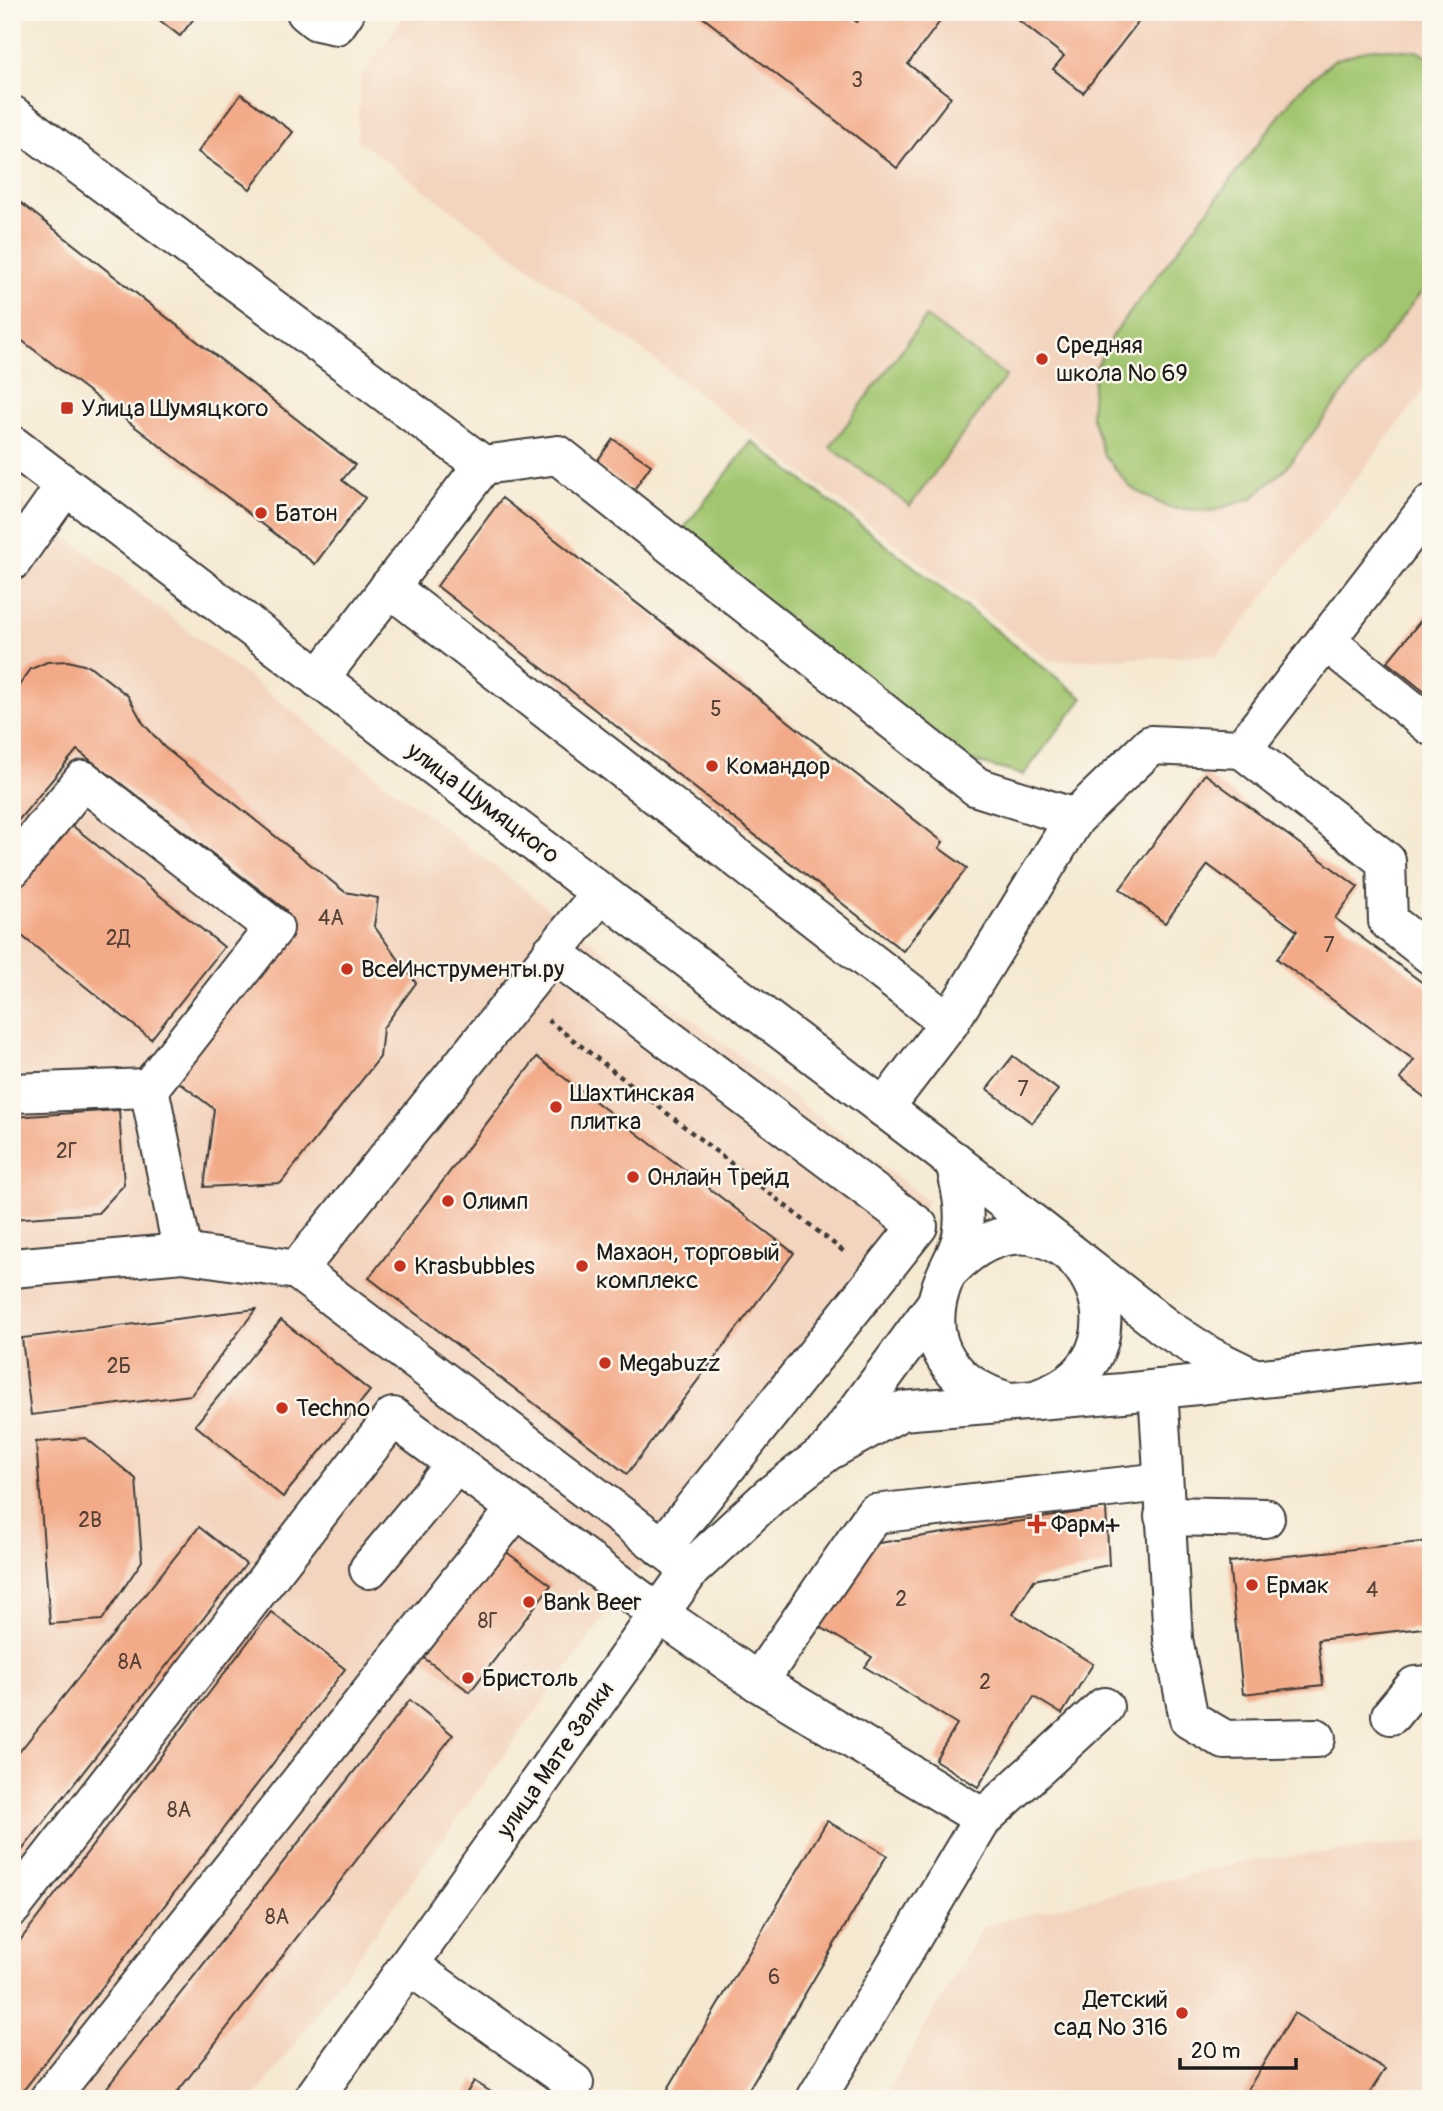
<svg xmlns="http://www.w3.org/2000/svg" width="1443" height="2111" viewBox="0 0 1443 2111" font-family="Pangolin,sans-serif">
<style>
.built{fill:#f3d4be}
.green{fill:#a2c670;stroke:#5f7146;stroke-width:2}
.building{fill:#f3aa88}
.lines{fill:none;stroke-linecap:round;stroke-linejoin:round}
.minor-casing{stroke:#3d3b37;stroke-width:42}
.path{stroke:#3d3b37;stroke-width:4.5;stroke-dasharray:5 5;stroke-linecap:butt}
.minor{stroke:#fff;stroke-width:38}
.poi-dot{fill:#c8321e;stroke:#fbf7ec;stroke-width:2.5}
.labels{text-anchor:middle;dominant-baseline:central;stroke-width:5;stroke-linejoin:round;paint-order:stroke}
.number-label{font-size:21px;fill:#524037}
.poi-label{font-size:24px;fill:#1c1c1c;stroke:#fbf7ec;text-anchor:start}
.street-label{font-size:24px;fill:#1c1c1c;stroke:#fbf7ec}
</style>
<rect width="100%" height="100%" fill="#fbf7ec"/>
<filter id="ink" filterUnits="userSpaceOnUse"><feTurbulence type="fractalNoise" baseFrequency=".0143" numOctaves="2"/><feDisplacementMap in="SourceGraphic" scale="14" xChannelSelector="R" yChannelSelector="G"/><feConvolveMatrix kernelMatrix="1 2 1 2 8 2 1 2 1" color-interpolation-filters="sRGB"/></filter>
<filter id="wash" filterUnits="userSpaceOnUse"><feTurbulence type="fractalNoise" baseFrequency=".00686" numOctaves="4" result="noise"/><feDisplacementMap in="SourceGraphic" scale="28" xChannelSelector="R" yChannelSelector="G"/><feGaussianBlur stdDeviation="1.57" result="paint"/><feColorMatrix in="noise" values="0 0 0 0 0 0 0 0 0 0 0 0 0 0 0 0 0 1.4 0 .05"/><feComposite in="paint" operator="in"/></filter>
<g filter="url(#wash)">
<rect width="100%" height="100%" fill="#f5e9d2"/>
<!-- built -->
<g class="built">
<path d="M408,12H1431V382L1218,655L1049,661L623,336L357,140L361,75Z"/>
<path d="M12,495L928,1201L670,1527L254,2099H12Z"/>
<path d="M1431,1841V2099H884L983,1926L1245,1861Z"/>
</g>
<!-- green -->
<g class="green">
<path d="M1374,48L1416,51L1431,58V279L1286,468L1252,498L1212,511L1169,508L1131,488L1104,455L1091,415L1094,371L1112,336L1299,90L1334,60Z"/>
<path d="M926,317L1006,376L910,506L830,447Z"/>
<path d="M752,441L1083,698L1023,775L965,759L680,533Z"/>
</g>
<g id="blocks">
<!-- building -->
<g class="building">
<path d="M149,12H199L180,36Z"/>
<path d="M696,12H844L857,22L864,12H947L908,64L951,97L897,168Z"/>
<path d="M1008,12H1146L1083,93L1053,69L1064,56Z"/>
<path d="M241,94L293,132L250,189L198,152Z"/>
<path d="M12,196L355,465L342,480L365,498L315,564L12,333Z"/>
<path d="M613,439L651,465L633,491L595,464Z"/>
<path d="M502,498L943,842L939,848L967,868L903,951L437,586Z"/>
<path d="M1431,608V697L1387,662Z"/>
<path d="M68,661L91,667L128,696L143,723L164,747L345,892L378,898L374,926L416,983L383,1028L380,1057L281,1183L204,1187L214,1109L172,1077L286,929V910L77,750L12,828V695L31,669L47,662Z"/>
<path d="M1205,774L1358,887L1335,918L1431,989V1102L1400,1079L1414,1060L1277,959L1297,931L1208,865L1165,923L1120,889Z"/>
<path d="M64,819L224,947L151,1039L12,928V884Z"/>
<path d="M1013,1056L1058,1090L1032,1123L987,1089Z"/>
<path d="M537,1057L794,1253L627,1474L369,1278Z"/>
<path d="M119,1110L124,1185L98,1213L12,1219V1117Z"/>
<path d="M256,1309L191,1395L31,1415L22,1338Z"/>
<path d="M281,1320L370,1391L283,1497L195,1425Z"/>
<path d="M86,1438L136,1479L142,1561L102,1620L50,1624L36,1442Z"/>
<path d="M1106,1508L1109,1565L1034,1580L1013,1614L1093,1664L1062,1714L1034,1697L978,1787L935,1760L957,1724L865,1667L872,1657L820,1627L873,1544Z"/>
<path d="M199,1527L246,1564L12,1863V1761Z"/>
<path d="M1431,1541V1627L1318,1640L1323,1685L1243,1694L1229,1562Z"/>
<path d="M505,1551L551,1585L470,1692L424,1658Z"/>
<path d="M271,1612L345,1669L17,2099H12V1951Z"/>
<path d="M410,1700L453,1735L172,2099H98Z"/>
<path d="M827,1821L887,1855L743,2099H662Z"/>
<path d="M1294,2013L1385,2069L1366,2099H1242Z"/>
<path d="M474,2081L502,2099H463Z"/>
</g>
</g>
</g>
<g filter="url(#ink)">
<use href="#blocks" fill-opacity="0" stroke="#3d3b37" stroke-width="2"/>
<g class="lines">
<defs>
<g id="minor">
<path d="M306,12L317,21L336,25L345,12"/>
<path d="M12,115L483,465L558,455L977,787L1075,818"/>
<path d="M12,445L934,1146L1166,1328L1209,1356L1254,1378"/>
<path d="M12,561L65,486"/>
<path d="M389,587L949,1023"/>
<path d="M1326,641L1431,726"/>
<path d="M319,679L483,465"/>
<path d="M1242,749L1431,504"/>
<path d="M12,868L83,780L274,928L149,1088L183,1253"/>
<path d="M552,952L918,1226L662,1548"/>
<path d="M12,1093L149,1088"/>
<path d="M884,1108L949,1023L1075,818L1151,745L1242,749L1386,861L1388,921L1431,955"/>
<path d="M955,1161C960,1186 967,1210 962,1236C958,1255 945,1272 940,1291C923,1346 954,1385 1006,1401"/>
<path d="M12,1268L183,1253L297,1270L601,893"/>
<path d="M297,1270L683,1563"/>
<path d="M950,1270C1059,1156 1176,1349 1040,1398"/>
<path d="M1158,1389L1173,1639L1189,1719L1225,1740L1316,1738"/>
<path d="M836,1440L936,1304"/>
<path d="M1164,1516L1265,1518"/>
<path d="M369,1569L456,1464"/>
<path d="M758,1682L874,1514L1163,1482"/>
<path d="M1391,1715L1415,1686L1431,1685"/>
<path d="M983,1818L1104,1707"/>
<path d="M12,1907L393,1417L658,1613L758,1682L983,1818L816,2099"/>
<path d="M410,1966L574,2083"/>
<path d="M49,2099L517,1508"/>
<path d="M313,2099L691,1569L771,1495L828,1451L901,1411L1123,1393L1431,1360"/>
</g>
</defs>
<!-- minor casing -->
<use href="#minor" class="minor-casing"/>
<!-- path -->
<path class="path" d="M548,1020L847,1254"/>
<!-- minor -->
<use href="#minor" class="minor"/>
</g>
</g>
<!-- markers -->
<g class="poi-dot">
<circle cx="1042" cy="359" r="7"/>
<rect x="60" y="401" width="14" height="14" rx="3.5"/>
<circle cx="261" cy="513" r="7"/>
<circle cx="712" cy="766" r="7"/>
<circle cx="347" cy="969" r="7"/>
<circle cx="556" cy="1107" r="7"/>
<circle cx="633" cy="1177" r="7"/>
<circle cx="448" cy="1201" r="7"/>
<circle cx="400" cy="1266" r="7"/>
<circle cx="582" cy="1266" r="7"/>
<circle cx="605" cy="1363" r="7"/>
<circle cx="282" cy="1408" r="7"/>
<path d="M1033.5 1513.5h7v7h7v7h-7v7h-7v-7h-7v-7h7z"/>
<circle cx="1252" cy="1585" r="7"/>
<circle cx="529" cy="1602" r="7"/>
<circle cx="468" cy="1678" r="7"/>
<circle cx="1182" cy="2013" r="7"/>
</g>
<g class="labels">
<!-- number labels -->
<g class="number-label">
<text x="857" y="80">3</text>
<text x="716" y="709">5</text>
<text x="331" y="918">4А</text>
<text x="118" y="938">2Д</text>
<text x="1329" y="945">7</text>
<text x="1023" y="1089">7</text>
<text x="67" y="1151">2Г</text>
<text x="119" y="1366">2Б</text>
<text x="90" y="1520">2В</text>
<text x="1372" y="1590">4</text>
<text x="901" y="1599">2</text>
<text x="488" y="1621">8Г</text>
<text x="130" y="1662">8А</text>
<text x="985" y="1682">2</text>
<text x="179" y="1810">8А</text>
<text x="277" y="1917">8А</text>
<text x="774" y="1977">6</text>
</g>
<!-- poi labels -->
<g class="poi-label">
<text x="1056" y="345">Средняя<tspan x="1056" dy="28">школа № 69</tspan></text>
<text x="81" y="408">Улица Шумяцкого</text>
<text x="275" y="513">Батон</text>
<text x="726" y="766">Командор</text>
<text x="361" y="969">ВсеИнструменты.ру</text>
<text x="570" y="1093">Шахтинская<tspan x="570" dy="28">плитка</tspan></text>
<text x="647" y="1177">Онлайн Трейд</text>
<text x="462" y="1201">Олимп</text>
<text x="596" y="1252">Махаон, торговый<tspan x="596" dy="28">комплекс</tspan></text>
<text x="414" y="1266">Krasbubbles</text>
<text x="619" y="1363">Megabuzz</text>
<text x="296" y="1408">Techno</text>
<text x="1051" y="1524">Фарм+</text>
<text x="1266" y="1585">Ермак</text>
<text x="543" y="1602">Bank Beer</text>
<text x="482" y="1678">Бристоль</text>
<text x="1168" y="1999" text-anchor="end">Детский<tspan x="1168" dy="28">сад № 316</tspan></text>
</g>
<!-- street labels -->
<g class="street-label">
<text transform="translate(483 803) rotate(37)">улица Шумяцкого</text>
<text transform="translate(555 1760) rotate(-55)">улица Мате Залки</text>
</g>
</g>
<!-- margin -->
<rect width="1443" height="2111" fill="none" stroke="#fbf7ec" stroke-width="42"/>
<!-- scale -->
<path d="M1180 2058v10h116v-10" fill="none" stroke="#1c1c1c" stroke-width="3.5"/>
<text x="1191" y="2058" font-size="21" fill="#1c1c1c" stroke="#fbf7ec" stroke-width="5" paint-order="stroke">20 m</text>
</svg>
